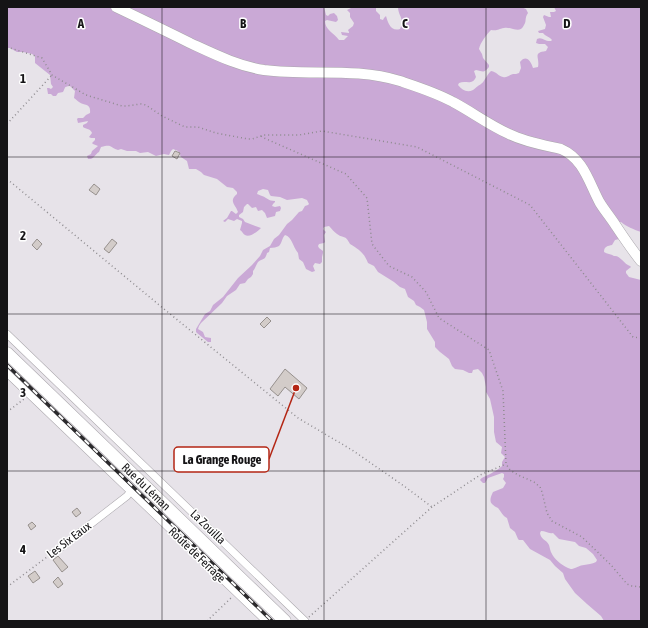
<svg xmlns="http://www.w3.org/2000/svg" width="648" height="628" viewBox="0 0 648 628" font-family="'Asap Condensed',sans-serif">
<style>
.forest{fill:#caa9d6;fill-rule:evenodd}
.building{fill:#d3ccc9;stroke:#96908d}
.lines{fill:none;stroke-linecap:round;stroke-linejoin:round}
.street-casing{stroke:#aba8ad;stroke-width:8}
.secondary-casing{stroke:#aba8ad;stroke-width:11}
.primary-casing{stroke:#aba8ad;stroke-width:13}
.path{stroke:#8e8b8f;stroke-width:1.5;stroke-dasharray:1 3;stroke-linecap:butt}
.street{stroke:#fff;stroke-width:7}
.secondary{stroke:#fff;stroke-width:10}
.primary{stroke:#fff;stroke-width:12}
.rail-casing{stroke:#2b2a2c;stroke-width:3.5}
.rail{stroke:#fff;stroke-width:2;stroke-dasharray:6;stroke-linecap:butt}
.grid{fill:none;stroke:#151416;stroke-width:1;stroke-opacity:0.55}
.labels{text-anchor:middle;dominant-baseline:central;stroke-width:3;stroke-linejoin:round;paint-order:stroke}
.street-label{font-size:12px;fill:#151416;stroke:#fff}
.grid-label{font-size:13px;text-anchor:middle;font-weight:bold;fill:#151416;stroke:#fff;stroke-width:3;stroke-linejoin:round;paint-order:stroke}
.leader{fill:none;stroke:#b42614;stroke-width:1.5}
.callout-dot{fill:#b42614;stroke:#fff;stroke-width:1.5}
.callout{fill:#fff;stroke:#b42614;stroke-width:1.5}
.callout-label{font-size:13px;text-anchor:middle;font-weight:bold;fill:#151416}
</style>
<rect width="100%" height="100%" fill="#e7e3e9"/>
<!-- forest -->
<path class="forest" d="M7,7H324L326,15L328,16L330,14L334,13L337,16L338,20L336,22L327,20L325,21C325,30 334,33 339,40H344L348,36L342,35L341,32L349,33V32L348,30L353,26L354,23L350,17V13L347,10L353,7H376V11L380,15V19L383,20L384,18L386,16C388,23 391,32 400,29C405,18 398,16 398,7H521L526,9L528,13C524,19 527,21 524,25C520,35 511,26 504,28C498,29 498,31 491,30C487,34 480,43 479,49L482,54L483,58L489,65V67C483,74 483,71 476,70L474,71L476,77C472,86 466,80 459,83L458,85C462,90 467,93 473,90C475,89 476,87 478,86C481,84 483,83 485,79C487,76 488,74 491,71C497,72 498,76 503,77C507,78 509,75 513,74C515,74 517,74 519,73L521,68L520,62C526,54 531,61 533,68L538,67C540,57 532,53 546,51L548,47L545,44H539L536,43L537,39C542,36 545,42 551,41L552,40C550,37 545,36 543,33H539L538,31L545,29L546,25L543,17L544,15L549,17H551L550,12H554L556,11L554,7H641V232C633,229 627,227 621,222L611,225V228L618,232L619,239L615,240L612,245C608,246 604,246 604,252C607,254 611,254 614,256C620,255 624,264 630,266L631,267L626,271V273L629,277L641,280V621H604L601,616L587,604L575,593L565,579L563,573L555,566L550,560L530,549L523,540H519L518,539L515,532L510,528L507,518C502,515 502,513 498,508C496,507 494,506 492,504C489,501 491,496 493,492L503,488L506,483L503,479L504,477V474L502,473L488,478L485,483H483L480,480C482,477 484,477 488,475C492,473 499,469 502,466V462L505,457L501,453L502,447L496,442L494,432V417L490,399L486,392V387L484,377L482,373L478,369L473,370L472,373H469L463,370L455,369L452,366L449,359L440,352L435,347V342L427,329V322L424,310L420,307L416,305L414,301L408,297L405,289L400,287L394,282L378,272L374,266L368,263C364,253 360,250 350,244C345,234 344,239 337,234C334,232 332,229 329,226L324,227L323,229L326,232L324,235L325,242L324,243L319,244L318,246L319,248L323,251V253L322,257V262L320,264L315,263L313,266L315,271L312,272L306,269L303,262L299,259L298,253C293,247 292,237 285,235C282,238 282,243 279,246C277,247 273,248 270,248L269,252L267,253C265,261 263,258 258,262C256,265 255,269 253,271V274L251,277L248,279L245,283L240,284L236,290L227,296L222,303L201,323L199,326L198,329L203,332L205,337L211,338V342H208L197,333L196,332V329L205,314L210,311L213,305L223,297L238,278L252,265L260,256L263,250L270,246L274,239L279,235L287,224L292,220L299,212L302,211L305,206L308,205L309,204L307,200L302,198L287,200L280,197L271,196L270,195L268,190L263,189L258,191L257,194C259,195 260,195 262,196C268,198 268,201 275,201V202L273,204L272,206L275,207L280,206L281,208L280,211L276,212L275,216L267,218L265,213L262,210L258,211L256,207L252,208L248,204H247L244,207L243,212L239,215V217L243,219L245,222L261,228C258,231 250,238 245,235C243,234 242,231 240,230L242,223V221L237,219L234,221L228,219L225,222L223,221L227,218L231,211H232L236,214L238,212C236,205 228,201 237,194V192L233,188L227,187L217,179L204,175L201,172L196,169H189L187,161L181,157L178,151L173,149L171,151L169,155L164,154L156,156L148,152L140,153L136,151H127L121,149L118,150C109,147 112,144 101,147L99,152C95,154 94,160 88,159L87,156L91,154L92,151L98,146L93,144L92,143L95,140V138H91L89,137L92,133C91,129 86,129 83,127V125L87,123L88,121L78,123L77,119L78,118H83L86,115L90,113C91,103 85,106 79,102C77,101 76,99 74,98L75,91L70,86C63,87 66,87 63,92L58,93L56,96H53L51,94H48L47,88H49L51,89L53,87L51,84L50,75L35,63V56L32,54L23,52H17L10,48H7ZM541,531C546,531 548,534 553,533L559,539L575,542L579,546L586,548L593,554L597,560L596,562C592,564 588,564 584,565C580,565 576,568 572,569C566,569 554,559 552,554C550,551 550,548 549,545C546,539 541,540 540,533Z"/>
<!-- building -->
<g class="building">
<path d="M175,151L180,153L177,159L172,156Z"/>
<path d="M94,184L100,189L96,195L89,190Z"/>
<path d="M37,239L42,244L37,250L32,245Z"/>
<path d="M112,239L117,243L109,253L104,249Z"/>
<path d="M267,317L271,321L264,328L260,324Z"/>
<path d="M285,369L307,388L299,399L285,387L278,396L270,389Z"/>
<path d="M77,508L81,513L76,517L72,512Z"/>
<path d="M32,522L36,526L31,530L28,525Z"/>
<path d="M58,556L68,567L62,572L53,560Z"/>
<path d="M35,571L40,578L33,583L28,576Z"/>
<path d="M58,577L63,584L58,588L53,582Z"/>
</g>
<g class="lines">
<defs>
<g id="street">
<path d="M7,334L305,621"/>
<path d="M7,373L266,621"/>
<path d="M52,554L127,496L130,492"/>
</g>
<path id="secondary" d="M116,7C141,19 166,31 190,43C214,54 238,66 264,70C310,76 354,67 400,81C418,87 437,93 453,102C472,112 489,125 509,134C525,142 543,145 561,149C584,159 589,183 600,203C605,211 611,218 616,226C624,238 632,250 641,261"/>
<g id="primary">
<path id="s1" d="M7,353L285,621"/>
</g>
</defs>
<!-- street casing -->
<use href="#street" class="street-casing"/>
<!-- secondary casing -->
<use href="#secondary" class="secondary-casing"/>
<!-- primary casing -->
<use href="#primary" class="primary-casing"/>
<!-- path -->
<g class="path">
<path d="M7,47L42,58L52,75L86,95L122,106H126L141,104L146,105L162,116L185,127H198L216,133L248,139H252L264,135H299L322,131L417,147L530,205L633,337L641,338"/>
<path d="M7,124L52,75"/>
<path d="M261,136L264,138L346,174L367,198L372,244L389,266L412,277L426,292L439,318L489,350L503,391L506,464L510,470L518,475L534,482L540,487L542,492L547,513L552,521L582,537L611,565L627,584L632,586L641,587"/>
<path d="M7,179L164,309L298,418L352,450L404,486L432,507L480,475L506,464"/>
<path d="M7,412L24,399"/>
<path d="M7,587L47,557"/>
<path d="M309,617L432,507"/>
<path d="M207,621L232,597"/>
</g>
<!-- street -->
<use href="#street" class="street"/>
<!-- secondary -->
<use href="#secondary" class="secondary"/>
<!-- primary -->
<use href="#primary" class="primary"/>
<defs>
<path id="rail" d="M7,365L272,621"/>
</defs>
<!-- rail casing -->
<use href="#rail" class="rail-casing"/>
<!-- rail -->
<use href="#rail" class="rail"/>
</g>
<!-- grid -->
<path class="grid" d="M162,7V621M324,7V621M486,7V621M7,157H641M7,314H641M7,471H641"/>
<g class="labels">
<!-- street labels -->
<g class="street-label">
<text stroke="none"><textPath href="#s1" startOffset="193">Rue du Léman</textPath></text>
<text transform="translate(208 527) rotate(44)">La Zouilla</text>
<text transform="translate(69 540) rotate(-37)">Les Six Eaux</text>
<text transform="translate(197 555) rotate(44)">Route de Ferrage</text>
</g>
</g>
<g class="grid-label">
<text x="81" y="28">A</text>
<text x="243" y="28">B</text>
<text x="405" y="28">C</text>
<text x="567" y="28">D</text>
<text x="23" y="83">1</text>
<text x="23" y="240">2</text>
<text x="23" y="397">3</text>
<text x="23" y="554">4</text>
</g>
<!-- callouts -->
<path class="leader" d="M296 388L269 459"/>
<circle class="callout-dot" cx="296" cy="388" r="4"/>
<rect class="callout" x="174" y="447" width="95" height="25" rx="4"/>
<g class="callout-label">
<text x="222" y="464">La Grange Rouge</text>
</g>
<!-- border -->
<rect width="648" height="628" fill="none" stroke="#151416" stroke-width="16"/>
</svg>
